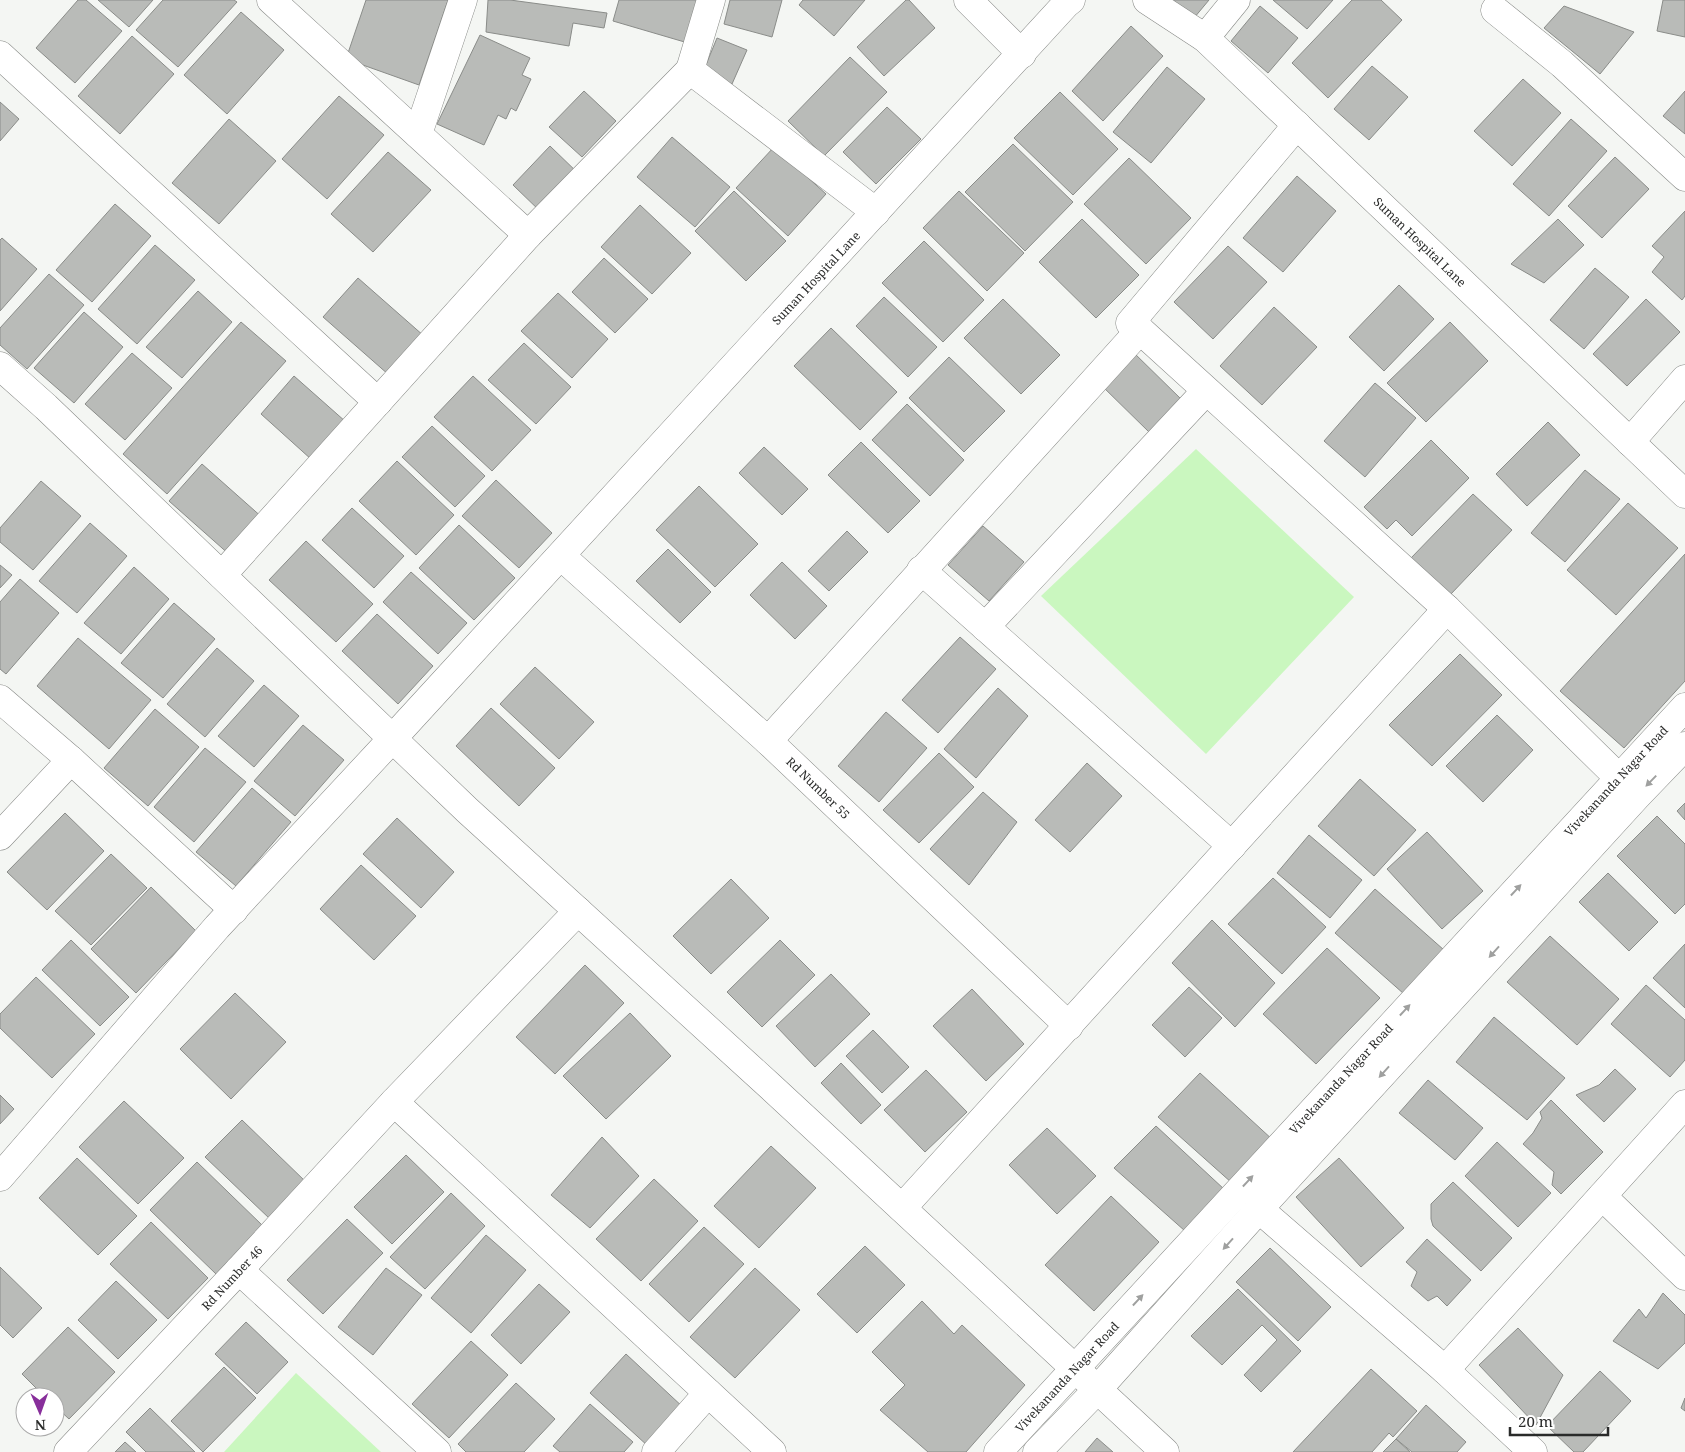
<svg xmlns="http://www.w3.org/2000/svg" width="1685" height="1452" viewBox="0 0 1685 1452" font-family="'Noto Serif',serif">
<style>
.green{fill:#caf7bf}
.building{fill:#b9bbb8;stroke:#8a8c89}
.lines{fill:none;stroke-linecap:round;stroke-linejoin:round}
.minor-casing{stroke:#878986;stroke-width:29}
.minor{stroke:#fff;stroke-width:28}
.oneway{fill:#9fa09f}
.labels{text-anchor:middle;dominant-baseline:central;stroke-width:5;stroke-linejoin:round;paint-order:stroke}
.street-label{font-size:12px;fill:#2a2b2a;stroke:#fff}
</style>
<rect width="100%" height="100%" fill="#f4f6f3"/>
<!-- green -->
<g class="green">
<path d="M1196,449L1354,597L1206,754L1041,596Z"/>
<path d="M296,1373L381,1452H224Z"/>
</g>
<!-- building -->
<g class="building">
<path d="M78,0H86L122,31L75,83L36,48Z"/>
<path d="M98,0H153L129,27Z"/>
<path d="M163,0H234L237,2L178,67L136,30Z"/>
<path d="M366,0H448L419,85L346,59Z"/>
<path d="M488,0H510L607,13L604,28L573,23L569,46L486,32Z"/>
<path d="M619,0H701L688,43L613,21Z"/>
<path d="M730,0H782L772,37L724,24Z"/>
<path d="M803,0H865L834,36L799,5Z"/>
<path d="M906,0H909L935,28L884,76L857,47Z"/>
<path d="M1173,0H1209L1194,18Z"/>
<path d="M1273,0H1333L1307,29Z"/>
<path d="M1352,0H1381L1402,20L1328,98L1292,63Z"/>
<path d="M1663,0H1685V37L1657,31Z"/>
<path d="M1260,6L1298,38L1268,73L1231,41Z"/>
<path d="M1564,6L1634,32L1600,74L1544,28Z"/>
<path d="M241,12L284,50L227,114L184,75Z"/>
<path d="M1131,26L1163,56L1103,121L1072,91Z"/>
<path d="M480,35L530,58L522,75L531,79L516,111L511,108L506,119L498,115L484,145L437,124Z"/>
<path d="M132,36L174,74L120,134L78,96Z"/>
<path d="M717,38L747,50L732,84L703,72Z"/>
<path d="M850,57L887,92L824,156L788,121Z"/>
<path d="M1372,66L1408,97L1369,140L1334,109Z"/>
<path d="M1167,67L1205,99L1151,163L1113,132Z"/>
<path d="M1523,79L1561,113L1512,166L1474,131Z"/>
<path d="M584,91L616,121L582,157L549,127Z"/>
<path d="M1685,91V134L1663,116Z"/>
<path d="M1060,92L1118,149L1073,195L1014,138Z"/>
<path d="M339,96L384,135L327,199L282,159Z"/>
<path d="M0,102L19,119L0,141Z"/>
<path d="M887,107L921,139L876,184L843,152Z"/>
<path d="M229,119L276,161L219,224L172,183Z"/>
<path d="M1571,119L1607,151L1549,216L1513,184Z"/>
<path d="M672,137L730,187L695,227L637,177Z"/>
<path d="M1013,144L1073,202L1025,251L965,192Z"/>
<path d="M550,146L581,176L543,214L513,185Z"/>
<path d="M774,147L826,194L788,236L736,188Z"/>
<path d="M388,152L431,190L373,252L331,214Z"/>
<path d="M1615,157L1649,189L1602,238L1568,206Z"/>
<path d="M1129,158L1191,218L1146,264L1084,204Z"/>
<path d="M1297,176L1336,211L1283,272L1243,238Z"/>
<path d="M734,191L786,241L746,281L695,231Z"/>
<path d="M959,191L1024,253L987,291L923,228Z"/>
<path d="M115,204L151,236L92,302L56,270Z"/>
<path d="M640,205L691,253L652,294L601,247Z"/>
<path d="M1685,211V296L1682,300L1652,272L1664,257L1652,246Z"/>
<path d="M1082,219L1139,275L1096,318L1039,262Z"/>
<path d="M1558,219L1584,245L1544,283L1511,264Z"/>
<path d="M2,238L37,269L0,311V240Z"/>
<path d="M924,241L984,300L943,342L882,283Z"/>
<path d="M155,245L195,280L137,344L98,309Z"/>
<path d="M1228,246L1267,282L1213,339L1174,302Z"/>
<path d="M604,258L648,299L615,333L572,292Z"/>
<path d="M1595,268L1629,297L1584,349L1550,320Z"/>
<path d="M49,274L84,305L27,369L0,345V328Z"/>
<path d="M358,278L424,336L389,375L323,317Z"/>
<path d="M1399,285L1434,319L1384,371L1349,337Z"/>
<path d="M198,291L232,322L182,378L146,347Z"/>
<path d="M558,293L608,339L572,378L521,331Z"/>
<path d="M884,297L937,347L908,377L856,326Z"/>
<path d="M1003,299L1060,355L1021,394L964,338Z"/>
<path d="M1646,299L1680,332L1627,386L1593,354Z"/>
<path d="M1274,307L1317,347L1262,405L1220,366Z"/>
<path d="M84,312L123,347L74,403L34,368Z"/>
<path d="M241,322L286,361L167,494L123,454Z"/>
<path d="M1450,322L1488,361L1426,422L1387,383Z"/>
<path d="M831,328L897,392L860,430L794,366Z"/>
<path d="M524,343L571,387L536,424L488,380Z"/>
<path d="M1131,350L1182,400L1150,433L1099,383Z"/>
<path d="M132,353L172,388L125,440L85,404Z"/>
<path d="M949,357L1005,411L964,452L909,398Z"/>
<path d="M294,376L346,422L312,460L261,414Z"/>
<path d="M473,376L531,430L492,471L434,417Z"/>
<path d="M1375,383L1416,418L1365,477L1324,441Z"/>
<path d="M907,404L964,460L930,496L872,440Z"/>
<path d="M1548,422L1580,455L1527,506L1496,474Z"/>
<path d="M432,426L485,476L455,507L402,457Z"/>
<path d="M1431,440L1469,478L1412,536L1396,520L1387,529L1364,507Z"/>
<path d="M861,442L920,501L888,533L828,475Z"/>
<path d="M764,447L808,489L782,515L739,473Z"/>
<path d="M397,461L454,515L416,555L359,501Z"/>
<path d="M202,464L264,519L231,556L169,501Z"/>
<path d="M1585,470L1620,499L1565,562L1531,533Z"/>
<path d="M496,480L552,533L519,568L462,516Z"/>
<path d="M41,481L81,516L33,570L0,542V528Z"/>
<path d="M699,486L758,544L715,587L656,530Z"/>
<path d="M1473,494L1512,530L1450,595L1411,558Z"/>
<path d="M1628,503L1678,548L1616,615L1567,570Z"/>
<path d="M352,508L404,556L374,588L322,540Z"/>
<path d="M90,523L127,556L77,613L39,581Z"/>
<path d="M459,525L515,578L474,620L419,568Z"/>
<path d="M983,526L1024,562L989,601L948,565Z"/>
<path d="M847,531L868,552L829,591L808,571Z"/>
<path d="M306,541L373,604L336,642L269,580Z"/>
<path d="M668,549L711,592L680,623L636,581Z"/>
<path d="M1685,554V681L1624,748L1560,691Z"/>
<path d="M782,562L827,606L795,639L750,595Z"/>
<path d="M0,565L12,575L0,588Z"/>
<path d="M134,567L169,599L121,654L84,623Z"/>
<path d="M411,572L467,623L438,654L383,602Z"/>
<path d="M20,579L59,613L6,674L0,669V602Z"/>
<path d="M174,603L215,639L163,698L121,663Z"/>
<path d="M377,614L433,666L398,704L342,651Z"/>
<path d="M960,637L996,669L938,733L902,700Z"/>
<path d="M78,638L151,700L109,749L37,686Z"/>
<path d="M217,648L254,681L205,737L167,704Z"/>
<path d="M1460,654L1502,695L1432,766L1389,725Z"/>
<path d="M535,667L594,722L559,759L500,704Z"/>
<path d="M264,685L299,716L254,767L218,736Z"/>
<path d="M998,688L1028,716L976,778L944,749Z"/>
<path d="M491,708L555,768L519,806L456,746Z"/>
<path d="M155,709L199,747L148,806L104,768Z"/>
<path d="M886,712L927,748L879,802L838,766Z"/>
<path d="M1497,715L1533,750L1483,802L1446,766Z"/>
<path d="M303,725L344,760L295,816L254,781Z"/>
<path d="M205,748L246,782L194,842L154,807Z"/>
<path d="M939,753L974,787L919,843L883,810Z"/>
<path d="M1087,763L1122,796L1070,852L1035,820Z"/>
<path d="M1360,779L1416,830L1374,876L1318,826Z"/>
<path d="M252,788L291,822L236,886L196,852Z"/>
<path d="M983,792L1017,822L969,885L930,849Z"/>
<path d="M1685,803V820L1677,811Z"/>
<path d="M65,813L104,851L47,910L7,872Z"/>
<path d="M1657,816L1685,844V904L1675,914L1617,856Z"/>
<path d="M397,818L454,872L421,908L363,854Z"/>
<path d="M1427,832L1483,891L1442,929L1387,869Z"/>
<path d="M1309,835L1362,880L1330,918L1277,873Z"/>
<path d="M111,854L147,888L91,945L55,911Z"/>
<path d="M361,865L416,916L374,960L320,909Z"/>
<path d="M1608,873L1658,922L1629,951L1579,902Z"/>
<path d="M1273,878L1326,927L1282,974L1228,924Z"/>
<path d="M731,879L769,918L711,974L673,936Z"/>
<path d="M151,887L196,931L136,993L91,949Z"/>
<path d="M1375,889L1444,950L1404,994L1335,933Z"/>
<path d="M1212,920L1275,983L1235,1027L1172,963Z"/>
<path d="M1550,936L1619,999L1577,1045L1507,982Z"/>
<path d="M71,940L129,997L100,1026L42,970Z"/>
<path d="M780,940L815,975L762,1027L727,992Z"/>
<path d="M1685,944V1008L1653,978Z"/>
<path d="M1327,948L1380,998L1316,1064L1263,1014Z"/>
<path d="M585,965L624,1003L555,1074L516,1037Z"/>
<path d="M831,974L870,1014L815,1067L776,1026Z"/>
<path d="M36,977L95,1034L52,1078L0,1028V1014Z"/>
<path d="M1646,985L1685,1020V1060L1670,1077L1611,1024Z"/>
<path d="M1189,987L1222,1018L1185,1057L1152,1025Z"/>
<path d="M972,989L1024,1044L986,1081L933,1026Z"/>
<path d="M235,993L286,1042L231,1099L180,1049Z"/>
<path d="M630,1013L671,1056L606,1119L563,1076Z"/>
<path d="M1494,1017L1565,1078L1527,1120L1456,1062Z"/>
<path d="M873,1030L909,1067L882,1093L846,1056Z"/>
<path d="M841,1063L881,1105L861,1124L821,1083Z"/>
<path d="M1615,1069L1636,1089L1604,1122L1576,1095L1599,1085Z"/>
<path d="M926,1070L967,1112L925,1152L884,1110Z"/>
<path d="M1200,1073L1274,1141L1232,1183L1158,1117Z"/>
<path d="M1428,1080L1483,1128L1455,1160L1399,1113Z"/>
<path d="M0,1095L14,1109L0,1124Z"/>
<path d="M1551,1100L1603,1152L1561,1194L1552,1185L1554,1172L1523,1144L1533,1133L1542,1118L1540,1112Z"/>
<path d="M124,1101L184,1158L138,1204L79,1147Z"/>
<path d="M242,1120L306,1182L270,1219L205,1157Z"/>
<path d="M1156,1126L1225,1190L1185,1231L1114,1168Z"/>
<path d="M1047,1128L1096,1176L1057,1214L1009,1165Z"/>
<path d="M602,1137L639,1176L590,1228L551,1195Z"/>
<path d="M1497,1142L1551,1193L1518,1227L1465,1176Z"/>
<path d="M771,1146L816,1188L759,1248L714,1206Z"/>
<path d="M406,1155L444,1192L392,1244L354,1207Z"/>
<path d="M77,1158L137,1216L98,1255L39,1198Z"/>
<path d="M1339,1158L1404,1228L1361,1267L1296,1197Z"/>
<path d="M197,1162L263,1226L216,1274L150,1210Z"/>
<path d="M654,1179L698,1221L641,1281L596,1239Z"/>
<path d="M1453,1182L1512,1238L1481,1271L1433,1226L1431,1219V1204Z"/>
<path d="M451,1193L485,1226L425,1289L390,1257Z"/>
<path d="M1111,1196L1159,1242L1094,1311L1045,1265Z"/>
<path d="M347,1219L383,1253L323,1314L287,1280Z"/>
<path d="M151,1222L208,1278L168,1319L110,1264Z"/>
<path d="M704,1227L744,1264L689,1322L649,1284Z"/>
<path d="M486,1235L526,1270L471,1333L431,1298Z"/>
<path d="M1427,1239L1471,1280L1447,1306L1437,1296L1428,1301L1411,1286L1417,1272L1406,1262Z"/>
<path d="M865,1246L905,1285L857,1333L817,1294Z"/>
<path d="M1270,1248L1331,1307L1298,1341L1236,1282Z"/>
<path d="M0,1267L42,1308L13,1338L0,1325Z"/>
<path d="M386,1268L422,1295L373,1355L338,1327Z"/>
<path d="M755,1268L800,1310L735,1378L690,1337Z"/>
<path d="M116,1281L157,1320L118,1359L78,1320Z"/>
<path d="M539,1284L570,1312L521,1364L491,1335Z"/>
<path d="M1238,1289L1301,1351L1261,1392L1244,1375L1277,1340L1262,1325L1222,1365L1191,1336Z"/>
<path d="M1663,1293L1685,1315V1343L1658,1369L1613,1341L1639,1309L1646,1318Z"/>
<path d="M922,1301L954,1334L962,1325L1025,1385L966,1452H928L880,1410L905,1385L872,1352Z"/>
<path d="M246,1322L288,1362L257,1394L215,1354Z"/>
<path d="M68,1327L115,1372L69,1419L55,1406V1397H45L22,1374Z"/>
<path d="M1518,1328L1563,1375L1536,1425L1479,1365Z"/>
<path d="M471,1341L508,1375L449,1438L412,1404Z"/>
<path d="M626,1354L685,1409L649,1447L590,1393Z"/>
<path d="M224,1367L256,1398L203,1452L171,1421Z"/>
<path d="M1371,1369L1417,1411L1393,1437L1389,1433L1372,1452H1293Z"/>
<path d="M1600,1371L1631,1401L1583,1452H1574L1547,1426Z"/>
<path d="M516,1383L555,1419L524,1452H466L458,1444Z"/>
<path d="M1685,1398V1411L1681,1408Z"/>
<path d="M590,1404L633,1442L624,1452H560L553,1446Z"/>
<path d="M1426,1405L1466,1442L1457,1452H1412L1396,1439Z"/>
<path d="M150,1408L195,1452H146L126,1432Z"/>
<path d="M1097,1438L1113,1452H1085Z"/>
<path d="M1396,1439L1410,1452H1383Z"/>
<path d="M125,1442L136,1452H115Z"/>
</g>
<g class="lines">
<defs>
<g id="minor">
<path d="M271,0L528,235"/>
<path d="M968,0L1022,54"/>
<path d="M1147,0L1205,38L1685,494"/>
<path d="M1495,10L1562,64L1685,177"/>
<path d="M1205,38L1236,0"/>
<path d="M0,55L378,402"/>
<path d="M690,70L711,0"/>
<path d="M1297,125L1130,323L1140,330L1447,609L1619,778"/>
<path d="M418,134L463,0"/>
<path d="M0,366L46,407L467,810L771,1087L1165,1452"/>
<path d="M1630,442L1685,379"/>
<path d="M561,556L768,741L1069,1026"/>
<path d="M921,570L1232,846"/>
<path d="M222,575L528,235L690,70L876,212"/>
<path d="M985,627L1206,391"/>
<path d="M0,699L71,760L234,910"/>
<path d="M768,741L1140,330"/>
<path d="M0,836L71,760"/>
<path d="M578,911L394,1102L772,1452"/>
<path d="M0,1177L217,927L392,739L1066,4L1071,0"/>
<path d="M1602,1196L1685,1276"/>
<path d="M902,1208L1447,609"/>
<path d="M1259,1209L1445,1370L1685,1104"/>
<path d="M239,1270L437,1452"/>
<path d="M1445,1370L1533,1452"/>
<path d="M68,1452L239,1270L394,1102"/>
<path d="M656,1452L708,1393"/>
<path d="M998,1452L1685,707"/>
<path d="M1037,1452L1097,1390L1259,1209L1637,796L1685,746"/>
</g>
</defs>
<!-- minor casing -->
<use href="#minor" class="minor-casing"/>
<!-- minor -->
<use href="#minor" class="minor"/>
</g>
<!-- one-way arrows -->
<defs><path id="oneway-solid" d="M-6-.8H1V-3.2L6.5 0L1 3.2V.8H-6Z" transform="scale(1.25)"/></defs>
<g class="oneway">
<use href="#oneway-solid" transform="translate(1651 781) rotate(134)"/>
<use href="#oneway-solid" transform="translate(1516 890) rotate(-47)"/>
<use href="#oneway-solid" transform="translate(1494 952) rotate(132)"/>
<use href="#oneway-solid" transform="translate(1405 1010) rotate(-47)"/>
<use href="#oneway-solid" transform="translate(1384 1072) rotate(132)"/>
<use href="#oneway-solid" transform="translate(1248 1181) rotate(-47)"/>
<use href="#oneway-solid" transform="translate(1228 1244) rotate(132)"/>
<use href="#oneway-solid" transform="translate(1138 1300) rotate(-47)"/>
</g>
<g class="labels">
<!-- street labels -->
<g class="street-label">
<text transform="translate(1420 242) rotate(44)">Suman Hospital Lane</text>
<text transform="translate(816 278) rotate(-47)">Suman Hospital Lane</text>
<text transform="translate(1616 781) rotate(-47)">Vivekananda Nagar Road</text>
<text transform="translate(818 788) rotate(44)">Rd Number 55</text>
<text transform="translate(1341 1079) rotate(-47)">Vivekananda Nagar Road</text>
<text transform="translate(232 1278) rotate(-47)">Rd Number 46</text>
<text transform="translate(1067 1377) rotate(-47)">Vivekananda Nagar Road</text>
</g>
</g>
<!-- north arrow -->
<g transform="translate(40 1412) rotate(178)"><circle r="24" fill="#ffffff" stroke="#aaaaaa"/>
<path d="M0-4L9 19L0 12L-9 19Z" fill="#882f9b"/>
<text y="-8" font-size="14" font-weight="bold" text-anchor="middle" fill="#2a2b2a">N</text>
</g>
<!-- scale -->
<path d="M1510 1427v8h98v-8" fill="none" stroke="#2a2b2a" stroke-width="2.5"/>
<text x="1518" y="1427" font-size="15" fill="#2a2b2a" stroke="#ffffff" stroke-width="4" paint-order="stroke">20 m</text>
</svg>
